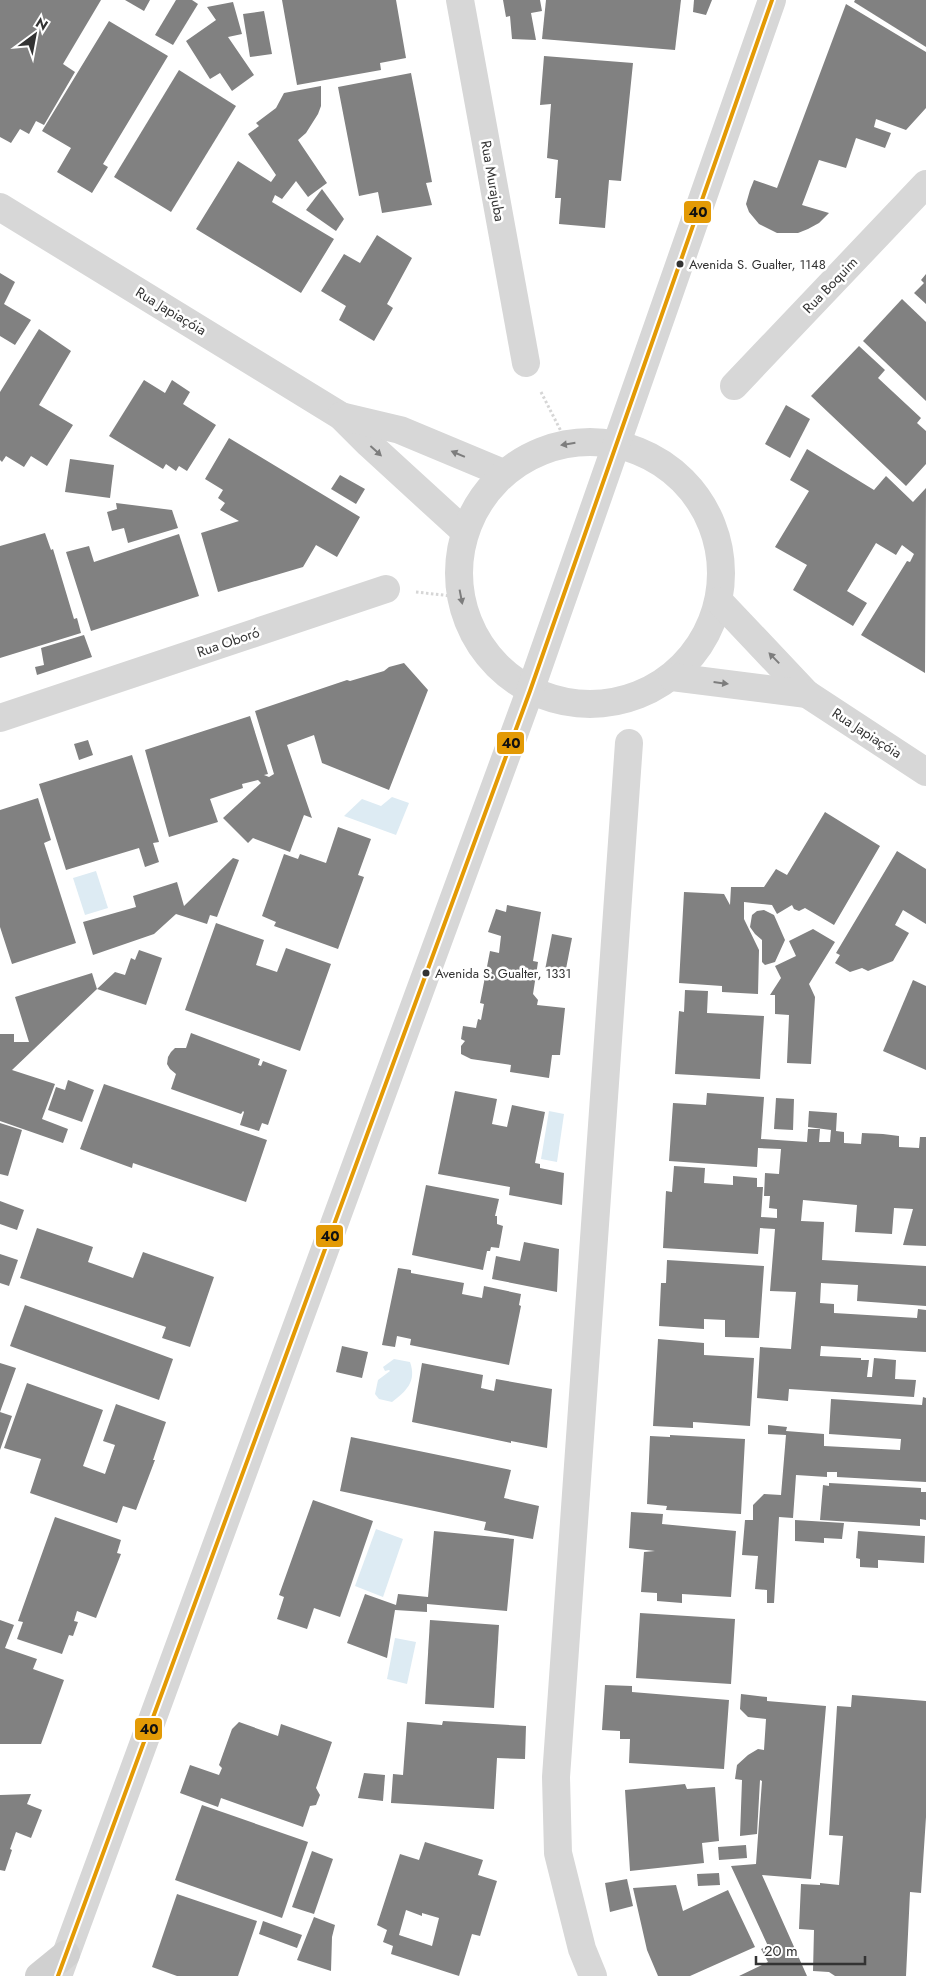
<svg xmlns="http://www.w3.org/2000/svg" width="926" height="1976" viewBox="0 0 926 1976" font-family="Jost,sans-serif">
<style>
.water{fill:#ddebf3}
.building{fill:#818181;fill-rule:evenodd}
.lines{fill:none;stroke-linecap:round;stroke-linejoin:round}
.path{stroke:#d6d6d6;stroke-width:3;stroke-dasharray:2.5 2.5;stroke-linecap:butt}
.minor{stroke:#d7d7d7;stroke-width:28}
.tertiary{stroke:#d7d7d7;stroke-width:28}
.secondary{stroke:#d0d0d0;stroke-width:28}
.bus-1-casing{stroke:#fff;stroke-width:8}
.bus-1{stroke:#e39a05;stroke-width:4}
.oneway{fill:#7d7d7d}
.bus-dot{fill:#333;stroke:#fff;stroke-width:2}
.labels{text-anchor:middle;dominant-baseline:central;stroke-width:5;stroke-linejoin:round;paint-order:stroke}
.bus-label{font-size:13px;fill:#333;stroke:#fff;text-anchor:start}
.street-label{font-size:14px;fill:#333;stroke:#fff}
.line-badge{stroke:#fff;stroke-width:2}
.pale-badge-label{font-size:14px;text-anchor:middle;font-weight:bold;fill:#111}
</style>
<rect width="100%" height="100%" fill="#fff"/>
<!-- water -->
<g class="water">
<path d="M392,797L409,803L396,835L344,816L362,799L381,806Z"/>
<path d="M96,871L108,908L85,915L73,878Z"/>
<path d="M549,1111L564,1114L557,1162L541,1159Z"/>
<path d="M394,1359L410,1362C417,1382 406,1391 392,1402L379,1399L375,1394L378,1380L390,1371L389,1370L385,1371L383,1367Z"/>
<path d="M376,1529L403,1539L383,1597L355,1586Z"/>
<path d="M395,1638L416,1642L407,1684L387,1679Z"/>
</g>
<!-- building -->
<g class="building">
<path d="M0,0H101L63,64L75,72L44,125L36,121L29,134L20,129L11,143L0,137Z"/>
<path d="M125,0H150L144,11Z"/>
<path d="M176,0H192L198,4L173,45L155,35Z"/>
<path d="M282,0H396L406,58L380,63L381,70L297,85Z"/>
<path d="M503,0H540L542,11L531,13L536,40L512,39L510,16L506,17Z"/>
<path d="M546,0H681L675,50L542,39Z"/>
<path d="M694,0H712L706,15L693,12Z"/>
<path d="M855,0H926V47L854,2Z"/>
<path d="M233,2L242,34L228,37L254,75L232,91L220,73L210,79L186,41L216,20L207,7Z"/>
<path d="M846,4L926,52V108L906,130L876,119L874,127L891,133L885,148L856,138L846,168L819,160L802,205L829,213L819,223L808,229L798,233H777L759,224L749,212L746,204L750,190L754,180L777,188Z"/>
<path d="M264,11L272,54L250,57L243,14Z"/>
<path d="M109,21L168,56L103,164L108,167L92,193L57,172L71,148L42,131Z"/>
<path d="M544,56L633,63L621,181L609,180L605,228L559,224L561,198H555L558,160L547,158L551,104L540,105Z"/>
<path d="M179,70L236,106L171,212L114,177Z"/>
<path d="M411,73L432,182L426,183L432,205L382,213L378,192L359,196L338,87Z"/>
<path d="M321,86V106L318,114L306,133L298,140L327,183L308,197L296,181L282,199L275,195L272,202L334,239L301,293L196,229L238,161L271,182L276,175L248,134L259,126L256,123L276,108L284,93Z"/>
<path d="M322,189L344,219L336,231L306,210Z"/>
<path d="M377,235L412,258L387,304L393,308L374,341L339,320L346,306L321,291L344,254L360,263Z"/>
<path d="M0,273L15,282L4,304L31,320L15,345L0,336Z"/>
<path d="M926,274V304L914,293L924,283L921,280Z"/>
<path d="M902,299L926,322V401L863,341Z"/>
<path d="M39,329L71,351L39,405L73,425L47,466L31,456L24,467L6,456L2,462L0,460V392Z"/>
<path d="M859,346L885,370L878,378L921,418L917,423L926,431V464L906,486L811,396Z"/>
<path d="M144,380L165,393L172,380L190,392L183,404L216,425L187,471L179,466L176,471L166,464L163,469L109,436Z"/>
<path d="M786,405L810,419L790,458L765,444Z"/>
<path d="M229,438L360,517L337,557L316,545L303,567L218,592L201,533L239,521L220,510L225,503L218,498L223,490L205,479Z"/>
<path d="M807,449L874,490L886,476L913,502L926,488L925,673L861,635L907,561L910,562L914,554L902,545L896,555L876,543L847,591L867,603L853,626L793,590L807,565L775,547L809,491L790,480Z"/>
<path d="M70,459L114,465L110,498L65,492Z"/>
<path d="M340,475L365,489L356,504L331,489Z"/>
<path d="M116,503L172,510L178,528L128,543L124,528L112,531L107,512L117,509Z"/>
<path d="M45,533L51,550L53,549L74,619L77,618L81,633L0,658V546Z"/>
<path d="M179,534L199,596L91,631L66,552L89,546L94,562Z"/>
<path d="M84,635L92,657L37,675L35,667L44,665L41,648Z"/>
<path d="M404,663L428,690L389,790L322,763L314,735L287,745L312,818L304,815L290,852L253,838L248,843L223,818L261,783L258,780L242,784L243,788L210,799L218,822L169,837L145,750L250,716L268,774L264,775L269,777L274,774L255,711L347,680L350,681L384,671L389,667Z"/>
<path d="M88,740L93,755L79,760L74,744Z"/>
<path d="M132,755L159,842L153,843L159,862L145,867L139,848L66,870L39,784Z"/>
<path d="M38,798L51,840L44,843L76,943L12,964L0,927V810Z"/>
<path d="M825,812L880,846L834,925L805,908L799,911L794,909L792,905L777,914L772,905L744,902V919L759,950L758,994L722,992V986L679,983L684,892L724,894L730,905L731,887H764L776,869L787,875Z"/>
<path d="M338,827L371,839L358,875L364,877L338,949L274,926L276,922L262,916L284,854L298,859L300,854L326,863Z"/>
<path d="M897,851L926,869V924L903,910L895,925L909,933L893,961L868,971L862,968L850,972L835,963L840,955L836,953Z"/>
<path d="M233,858L239,860L217,917L210,915L207,924L176,914L154,934L93,955L83,922L136,907L133,896L177,882L184,906Z"/>
<path d="M507,905L541,912L533,961L538,962L533,994L538,1000L537,1005L565,1008L560,1055H552L549,1078L510,1072L511,1065L471,1059L461,1054V1046L465,1041L461,1039L463,1026L476,1028L478,1019L481,1020L484,1004L480,1003L490,951L499,953L501,936L488,932L496,909L506,912Z"/>
<path d="M764,910L774,915L785,940L775,962L765,965L762,962V940L755,934L750,927L752,915L757,911Z"/>
<path d="M216,923L264,940L256,965L277,972L286,948L331,964L300,1051L185,1010Z"/>
<path d="M813,929L835,942L809,984L815,997L811,1064L787,1063L789,1015L775,1014V995H770L781,978L775,966L796,956L789,941Z"/>
<path d="M552,934L572,938L565,974L545,970Z"/>
<path d="M139,950L162,958L146,1005L97,989L115,972L125,975L131,958L135,960Z"/>
<path d="M92,973L97,989L12,1070L55,1084L42,1119L68,1129L63,1143L0,1121V1034H14V1042H29L15,997Z"/>
<path d="M913,980L926,986V1070L883,1051Z"/>
<path d="M685,990L708,991L707,1013L764,1016L760,1079L675,1074L679,1011L684,1012Z"/>
<path d="M191,1033L260,1059L258,1065L261,1066L263,1061L287,1070L268,1125L262,1123L259,1131L240,1125L244,1112L243,1111L241,1114L171,1089L176,1074L170,1069L167,1064L168,1057L171,1052L175,1048H186Z"/>
<path d="M68,1080L94,1090L82,1122L48,1110L56,1087L65,1090Z"/>
<path d="M104,1084L267,1140L246,1202L133,1163L132,1168L80,1149Z"/>
<path d="M455,1091L497,1099L492,1124L507,1127L512,1105L545,1112L535,1163L540,1164V1168L564,1173L562,1205L509,1195L510,1187L438,1174Z"/>
<path d="M707,1093L764,1097L761,1139L807,1142L808,1129H820L819,1142H830L831,1130L808,1127L809,1111L837,1113L836,1131L844,1132V1143L861,1144L862,1133L883,1134L899,1136V1147L919,1148L920,1137H926V1246L903,1245L913,1209L894,1208L892,1234L855,1232L857,1205L803,1200L801,1221L824,1222L822,1260L926,1266V1306L857,1301L858,1285L821,1283L820,1303L834,1304V1313L917,1318L918,1309L926,1310V1352L821,1346L820,1356L861,1358V1360H869L867,1377H872L874,1358L896,1360L895,1379L916,1380L914,1397L789,1389L788,1401L757,1398L760,1347L791,1349L796,1292L770,1291L775,1229L760,1228L758,1254L663,1248L666,1191L672,1192L674,1166L705,1168L704,1183L733,1185V1176L757,1178V1187H763L761,1217L777,1218V1209L769,1208L770,1196H764L765,1173L779,1174L781,1149L758,1148L757,1167L669,1161L673,1103L706,1105Z"/>
<path d="M776,1098L794,1099L793,1130L774,1129Z"/>
<path d="M0,1123L22,1130L8,1176L0,1174Z"/>
<path d="M426,1185L499,1199L495,1216H497V1224L503,1226L499,1248L491,1247L490,1251H487L483,1270L412,1255Z"/>
<path d="M0,1201L24,1210L17,1230L0,1224Z"/>
<path d="M37,1228L93,1247L88,1262L133,1278L143,1252L214,1277L190,1347L162,1338L166,1327L20,1278Z"/>
<path d="M524,1242L559,1249L557,1292L492,1279L496,1256L520,1261Z"/>
<path d="M0,1254L18,1260L9,1286L0,1283Z"/>
<path d="M667,1260L764,1266L759,1338L725,1337V1320L704,1319V1329L659,1326L661,1283H666Z"/>
<path d="M398,1268L411,1270V1273L464,1283L462,1294L482,1298L484,1286L521,1294L519,1305L521,1306L509,1365L410,1345L411,1339L397,1336L395,1347L382,1345Z"/>
<path d="M25,1305L173,1359L159,1400L10,1346Z"/>
<path d="M658,1339L704,1343V1355L754,1358L750,1426L693,1422V1428L653,1426Z"/>
<path d="M342,1346L368,1352L362,1378L336,1372Z"/>
<path d="M0,1363L16,1368L0,1412L12,1416L0,1450Z"/>
<path d="M422,1363L483,1375L481,1388L494,1391L496,1379L552,1389L547,1448L511,1441V1443L412,1422Z"/>
<path d="M27,1383L103,1410L83,1466L105,1474L115,1445L103,1441L116,1404L166,1422L153,1460H155L136,1510L123,1506L117,1523L30,1493L41,1459L4,1448Z"/>
<path d="M923,1397L926,1398V1482L837,1477V1472H827V1477L796,1475L793,1518L779,1517L774,1603H767V1590L755,1589L758,1556L742,1555L745,1520H753V1505L764,1494L781,1495L786,1435L768,1434V1425L787,1427L786,1431L824,1434V1446L900,1450L901,1439L829,1434L831,1399L922,1405Z"/>
<path d="M670,1435L745,1439L741,1514L666,1510L667,1506L647,1504L650,1436L670,1437Z"/>
<path d="M351,1437L511,1470L504,1498L539,1506L533,1539L484,1530L486,1522L340,1491Z"/>
<path d="M829,1483L921,1488V1492H926V1520L920,1519V1526L820,1520L823,1485L829,1486Z"/>
<path d="M313,1500L373,1521L340,1617L314,1608L307,1629L277,1619L284,1597L279,1595Z"/>
<path d="M631,1512L663,1514L662,1524L736,1531L731,1597L682,1594V1603L657,1601V1593L641,1592L644,1552L655,1551L629,1548Z"/>
<path d="M55,1517L121,1540L117,1553L121,1554L96,1618L77,1611L74,1621L78,1622L73,1636L69,1635L62,1654L17,1639L23,1622L18,1621Z"/>
<path d="M795,1520L844,1523L842,1539L824,1538V1543L795,1541Z"/>
<path d="M434,1531L514,1539L507,1611L427,1604V1612L395,1610L387,1658L347,1643L365,1594L396,1605L398,1594L428,1597Z"/>
<path d="M858,1531L925,1536L924,1563L878,1560V1568L860,1567V1559L856,1558Z"/>
<path d="M640,1613L735,1619L731,1684L636,1678Z"/>
<path d="M0,1620L14,1625L5,1648L37,1659L33,1669L64,1680L41,1744H0Z"/>
<path d="M430,1620L499,1625L494,1708L425,1704Z"/>
<path d="M605,1685L632,1686V1692L729,1700L724,1769L629,1763L630,1739H620V1731L602,1730Z"/>
<path d="M741,1694L767,1697V1701L826,1706L811,1879L762,1875L807,1976H739L768,1962L761,1949L768,1946L731,1866L756,1864L762,1781L760,1780L757,1834L740,1836L742,1780L735,1779L737,1765L748,1755L758,1749L764,1750L766,1719L748,1717L740,1709Z"/>
<path d="M852,1695L926,1701V1817L921,1893L910,1892L906,1976H835L829,1972L813,1971L814,1930L799,1929L801,1884L820,1885V1883L839,1885L843,1836L829,1835L837,1706L851,1707Z"/>
<path d="M443,1721L526,1726L525,1759L497,1758L494,1809L391,1803L393,1774L403,1775L407,1722L442,1725Z"/>
<path d="M239,1722L278,1736L281,1724L332,1742L316,1788L320,1795L316,1805L310,1806L303,1827L221,1798L218,1807L180,1793L190,1765L219,1775L222,1768L219,1765L232,1729Z"/>
<path d="M364,1773L385,1775L383,1801L358,1798Z"/>
<path d="M685,1784L687,1789L715,1787L719,1841L702,1843L704,1863L630,1871L625,1790Z"/>
<path d="M31,1794L27,1804L42,1810L31,1838L16,1832L10,1849L12,1850L5,1871L0,1870V1795Z"/>
<path d="M202,1805L308,1842L282,1918L175,1880Z"/>
<path d="M425,1842L483,1860L478,1875L497,1881L480,1936L472,1934L459,1976L391,1954L393,1946L383,1942L387,1930L377,1925L400,1854L419,1860ZM406,1910L422,1916V1913L439,1918L432,1946L399,1935Z"/>
<path d="M746,1845L747,1858L719,1860L718,1847Z"/>
<path d="M312,1851L333,1859L314,1914L292,1907Z"/>
<path d="M719,1873L720,1885L698,1886L697,1874Z"/>
<path d="M627,1879L633,1906L610,1912L605,1883Z"/>
<path d="M676,1885L683,1911L728,1890L755,1947L690,1976H658L647,1950L633,1888Z"/>
<path d="M177,1894L257,1921L238,1976H177L152,1967Z"/>
<path d="M314,1917L335,1925L332,1937L331,1971L297,1960Z"/>
<path d="M263,1921L302,1935L297,1948L259,1934Z"/>
</g>
<g class="lines">
<!-- path -->
<g class="path">
<path d="M541,392L567,443"/>
<path d="M416,592L460,597"/>
</g>
<!-- minor -->
<g class="minor">
<path d="M460,0L526,363"/>
<path d="M734,386L926,184"/>
<path d="M0,718L386,589"/>
<path d="M593,1976L582,1949L558,1853L556,1777L629,743"/>
</g>
<!-- tertiary -->
<g class="tertiary">
<path d="M0,207L341,416L369,444L464,531"/>
<path d="M341,416L400,430L503,473"/>
<circle cx="590" cy="573" r="131"/>
<path d="M719,601L807,694L926,772"/>
<path d="M672,677L807,694"/>
<path d="M58,1976L530,691L772,0"/>
</g>
<!-- secondary -->
<path class="secondary" d="M39,1976L66,1954"/>
<defs>
<path id="bus-1" d="M58,1976L530,691L772,0"/>
</defs>
<!-- bus-1 casing -->
<use href="#bus-1" class="bus-1-casing"/>
<!-- bus-1 -->
<use href="#bus-1" class="bus-1"/>
</g>
<!-- one-way arrows -->
<defs><path id="oneway-solid" d="M-6-.8H1V-3.2L6.5 0L1 3.2V.8H-6Z" transform="scale(1.25)"/></defs>
<g class="oneway">
<use href="#oneway-solid" transform="translate(568 444) rotate(171)"/>
<use href="#oneway-solid" transform="translate(376 451) rotate(42)"/>
<use href="#oneway-solid" transform="translate(458 454) rotate(-157)"/>
<use href="#oneway-solid" transform="translate(461 597) rotate(79)"/>
<use href="#oneway-solid" transform="translate(774 658) rotate(-134)"/>
<use href="#oneway-solid" transform="translate(721 683) rotate(7)"/>
</g>
<!-- markers -->
<g class="bus-dot">
<circle cx="680" cy="264" r="4.5"/>
<circle cx="426" cy="973" r="4.5"/>
</g>
<g class="labels">
<!-- bus labels -->
<g class="bus-label">
<text x="689" y="264">Avenida S. Gualter, 1148</text>
<text x="435" y="973">Avenida S. Gualter, 1331</text>
</g>
<!-- street labels -->
<g class="street-label">
<text transform="translate(493 181) rotate(80)">Rua Murajuba</text>
<text transform="translate(830 285) rotate(-46)">Rua Boquim</text>
<text transform="translate(171 311) rotate(31)">Rua Japiaçóia</text>
<text transform="translate(228 642) rotate(-19)">Rua Oboró</text>
<text transform="translate(867 733) rotate(33)">Rua Japiaçóia</text>
</g>
</g>
<g class="line-badge">
<rect x="683" y="200" width="29" height="24" rx="5" fill="#e39a05"/>
<rect x="496" y="731" width="29" height="24" rx="5" fill="#e39a05"/>
<rect x="315" y="1224" width="29" height="24" rx="5" fill="#e39a05"/>
<rect x="134" y="1717" width="29" height="24" rx="5" fill="#e39a05"/>
</g>
<g class="pale-badge-label">
<text x="698" y="217">40</text>
<text x="511" y="748">40</text>
<text x="330" y="1241">40</text>
<text x="149" y="1734">40</text>
</g>
<!-- north arrow -->
<g transform="translate(35 35) rotate(32)" stroke="#ffffff" stroke-width="4" paint-order="stroke">
<path d="M0-4L9 19L0 12L-9 19Z" fill="#333333"/>
<text y="-8" font-size="14" font-weight="bold" text-anchor="middle" fill="#333333">N</text>
</g>
<!-- scale -->
<path d="M756 1956v8h109v-8" fill="none" stroke="#333333" stroke-width="2.5"/>
<text x="764" y="1956" font-size="15" fill="#333333" stroke="#ffffff" stroke-width="4" paint-order="stroke">20 m</text>
</svg>
